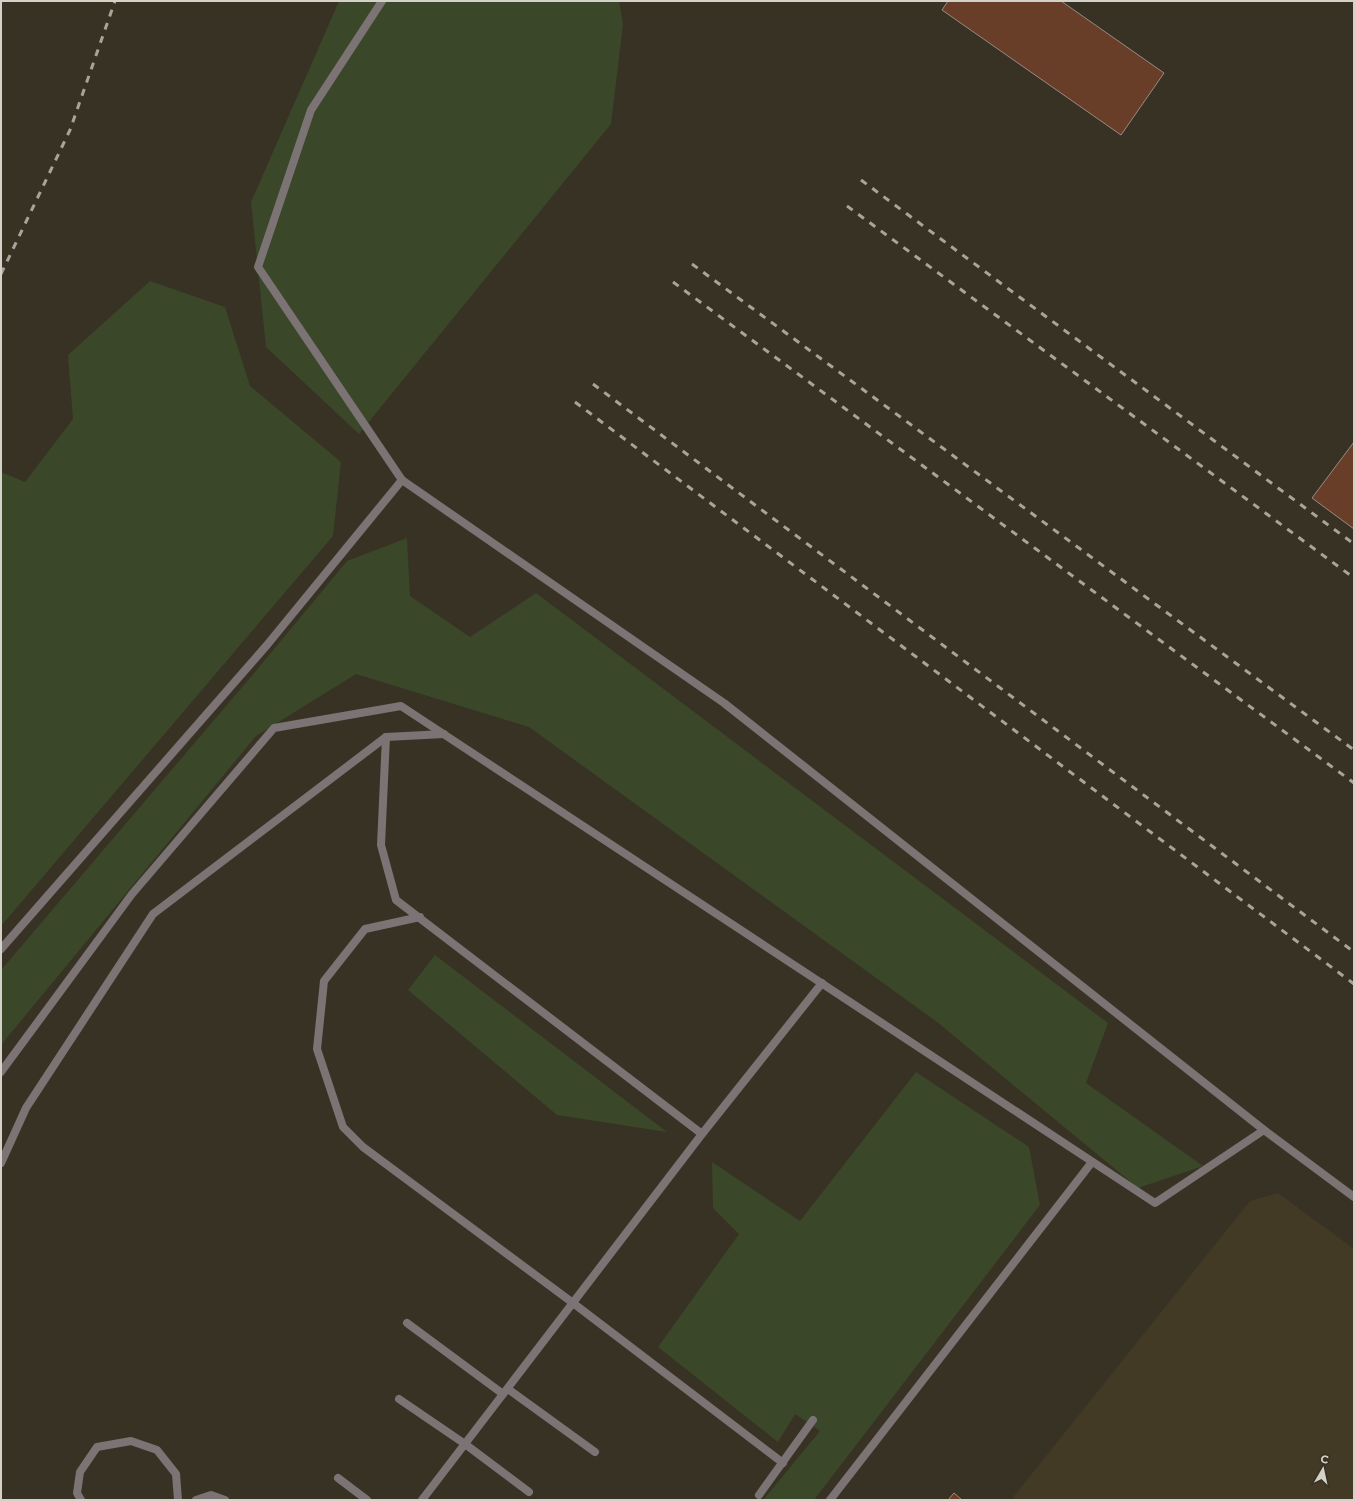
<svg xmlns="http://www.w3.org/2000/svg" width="1355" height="1501" viewBox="0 0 1355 1501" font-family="Montserrat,sans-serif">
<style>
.built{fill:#423a25}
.green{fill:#3a4729}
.building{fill:#693e29;stroke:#9c8a82}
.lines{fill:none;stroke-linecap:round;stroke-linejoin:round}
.service{stroke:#7c7375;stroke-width:8}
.rail{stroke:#a8a499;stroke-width:3;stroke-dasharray:7 7;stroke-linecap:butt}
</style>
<rect width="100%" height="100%" fill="#383224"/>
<!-- built -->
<path class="built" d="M1278,1193L1354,1249V1500H1011L1250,1201Z"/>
<!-- green -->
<g class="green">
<path d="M339,1H619L623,24L611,124L359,434L266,347L251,202Z"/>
<path d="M150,281L225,307L250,386L341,462L333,536L1,926V472L25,482L73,419L68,355Z"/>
<path d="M407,538L410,596L470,637L536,593L1108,1023L1086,1083L1203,1166L1138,1188L937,1022L529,727L356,674L256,736L1,1045V970L255,672L347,561Z"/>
<path d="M435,955L667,1132L557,1115L408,990Z"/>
<path d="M916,1072L1029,1147L1040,1205L814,1500H763L820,1431L795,1414L778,1442L658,1347L739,1234L713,1208L712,1162L800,1221Z"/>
</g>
<!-- building -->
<g class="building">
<path d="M948,1H1061L1164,73L1121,135L942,10Z"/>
<path d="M1354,442V529L1312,498Z"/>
<path d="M954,1493L962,1500H948Z"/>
</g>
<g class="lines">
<!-- service -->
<g class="service">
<path d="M382,1L311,110L258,267L402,480L724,703L1264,1130L1354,1197"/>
<path d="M386,737L381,845L396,900L702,1134"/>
<path d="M420,917L365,929L324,981L317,1049L343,1127L363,1147L573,1303L783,1463"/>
<path d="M1,949L267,645L402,480"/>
<path d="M1,1072L132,894L274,728L401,706L1155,1203L1264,1130"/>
<path d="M1,1163L26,1108L153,914L386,737L444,734"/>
<path d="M407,1323L503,1394"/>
<path d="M508,1389L595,1452"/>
<path d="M399,1399L465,1444L529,1492"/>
<path d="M338,1478L367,1500"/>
<path d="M759,1495L813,1420"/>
<path d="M81,1500L77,1493L80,1472L97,1447L131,1441L157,1450L176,1474L178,1500"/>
<path d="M196,1500L211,1495L225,1500"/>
<path d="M422,1500L702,1134L822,983"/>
<path d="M830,1500L1092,1162"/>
</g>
<!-- rail -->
<g class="rail">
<path d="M861,180L1354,544"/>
<path d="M847,206L1354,578"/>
<path d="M692,264L1354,750"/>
<path d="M1,274L70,130L115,1"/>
<path d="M673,282L1354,783"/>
<path d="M593,384L1354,952"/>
<path d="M575,402L1354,984"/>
</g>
</g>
<!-- border -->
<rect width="1355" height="1501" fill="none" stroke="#d4d1c8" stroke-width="4"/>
<!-- north arrow -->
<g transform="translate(1323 1469) rotate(9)" stroke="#383224" stroke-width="3" paint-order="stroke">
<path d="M0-3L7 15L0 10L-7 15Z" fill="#d4d1c8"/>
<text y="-6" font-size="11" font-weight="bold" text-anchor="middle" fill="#d4d1c8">С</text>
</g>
</svg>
